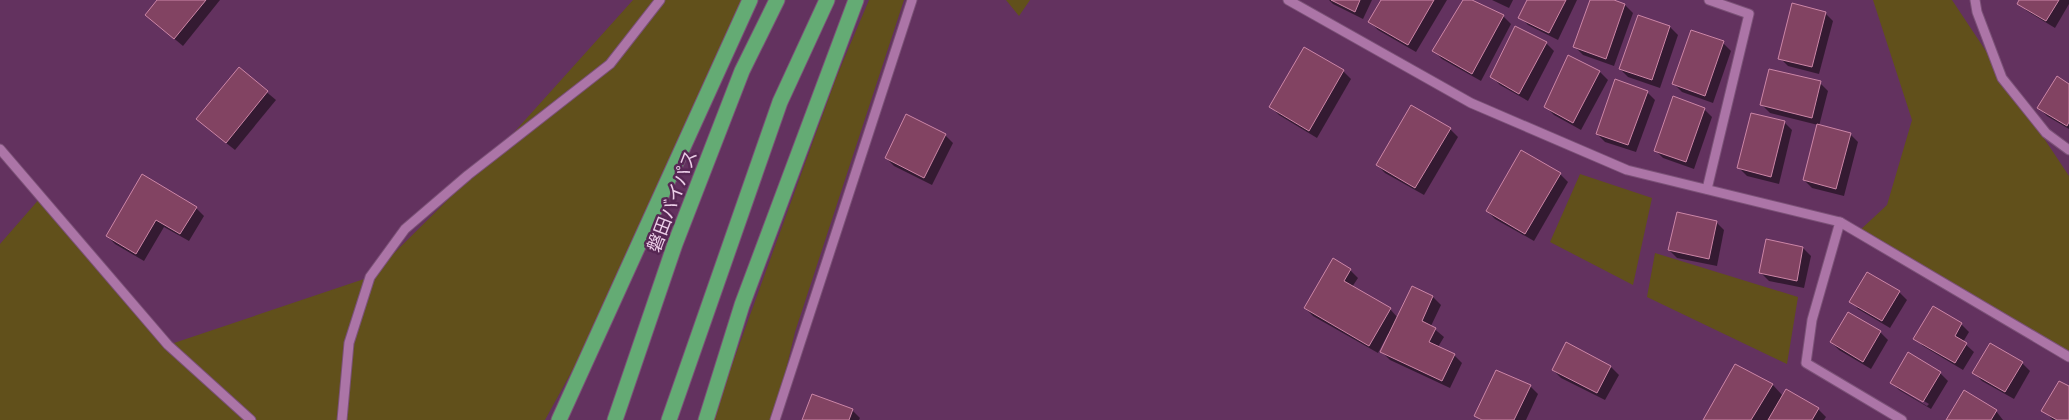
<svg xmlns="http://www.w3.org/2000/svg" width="2069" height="420" viewBox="0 0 2069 420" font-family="Inter,'Noto Sans JP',sans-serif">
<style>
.green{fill:#61501b}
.shadow{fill:#0007;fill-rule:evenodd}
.building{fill:#824362;stroke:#cc86a7}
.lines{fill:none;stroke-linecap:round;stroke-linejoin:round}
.minor-casing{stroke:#7b5177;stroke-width:11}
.highway-casing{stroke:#7b5177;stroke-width:17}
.minor{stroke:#ac75a7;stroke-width:9}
.highway{stroke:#64ab74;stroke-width:15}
.labels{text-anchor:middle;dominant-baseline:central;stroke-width:5;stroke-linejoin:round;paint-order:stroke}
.street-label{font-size:18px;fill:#ebcde7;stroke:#572754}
</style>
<rect width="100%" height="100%" fill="#63325f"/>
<!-- green -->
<g class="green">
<path d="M633,0H742L623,278L545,420H0V244L41,197L168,345L370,277L498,150Z"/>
<path d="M869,0H904L795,332L774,420H712L836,78Z"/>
<path d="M1006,0H1030L1019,16Z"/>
<path d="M1873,0H1952L2069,176V357L1858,232L1887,205L1912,120Z"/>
<path d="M1580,174L1652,198L1633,285L1550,242Z"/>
<path d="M1655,253L1798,297L1787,364L1647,297Z"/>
</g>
<!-- shadow -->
<g class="shadow">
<path d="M158,0H220L183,46L146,15Z"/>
<path d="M1329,0H1372L1363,19L1333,4Z"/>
<path d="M1382,0H1447L1416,52L1378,30L1370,22Z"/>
<path d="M1465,0H1469L1503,16L1511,24L1481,81L1442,59L1434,51Z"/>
<path d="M1492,0H1513L1509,8Z"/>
<path d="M1528,0H1577L1558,40L1528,25L1520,17Z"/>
<path d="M1591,0H1610L1625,5L1633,13L1614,66L1583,55L1575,47Z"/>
<path d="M2021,0H2069V4L2055,28L2027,11L2019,3Z"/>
<path d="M1825,13L1833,21L1819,74L1788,66L1780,58Z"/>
<path d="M1639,16L1670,27L1678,35L1660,88L1628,77L1620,69Z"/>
<path d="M1546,43L1554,51L1528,101L1500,85L1492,77Z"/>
<path d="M1723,43L1731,51L1713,103L1682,92L1674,84Z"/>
<path d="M1569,57L1600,72L1608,80L1581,130L1554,115L1546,107Z"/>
<path d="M239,69L276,100L235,150L206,127Z"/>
<path d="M1343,71L1351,79L1317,138L1279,115L1271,107Z"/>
<path d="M1820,83L1828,91L1819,126L1850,134L1858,142L1844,196L1812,188L1804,180L1818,125L1770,113L1762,105Z"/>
<path d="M2069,85V129L2047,116L2039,108Z"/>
<path d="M1647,92L1655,100L1636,152L1605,142L1597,134Z"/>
<path d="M1704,109L1712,117L1694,169L1663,158L1655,150Z"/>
<path d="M1784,122L1792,130L1779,184L1747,176L1739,168Z"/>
<path d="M1450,129L1458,137L1424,195L1385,173L1377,165Z"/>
<path d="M945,135L953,143L932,185L894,166L886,158Z"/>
<path d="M1560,174L1568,182L1534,241L1495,219L1487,211Z"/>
<path d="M143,176L196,208L204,216L189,241L164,227L144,261L115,244L107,236Z"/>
<path d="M1716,222L1724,230L1717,266L1677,258L1669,250Z"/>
<path d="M1803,248L1811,256L1804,288L1769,281L1761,273Z"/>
<path d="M1350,270L1358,278L1352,287L1390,309L1398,318L1412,288L1433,297L1441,305L1431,326L1444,337L1438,347L1454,355L1462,363L1450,388L1390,360L1382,352L1390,335L1388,334L1378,353L1313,316L1305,308Z"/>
<path d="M1899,292L1907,300L1890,328L1858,309L1851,301Z"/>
<path d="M1961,324L1969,332L1963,342L1974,352L1963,370L1923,346L1915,338Z"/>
<path d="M1880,332L1888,340L1871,369L1839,350L1831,342Z"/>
<path d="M1991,344L2022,363L2030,371L2014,399L1982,381L1974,373Z"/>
<path d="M1735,366L1773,385L1783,396L1818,409L1826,417L1824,420H1704Z"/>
<path d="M1611,367L1619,375L1605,400L1561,378L1553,370Z"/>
<path d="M1940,373L1948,381L1931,409L1899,390L1891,382ZM1899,386L1929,404L1927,406L1899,389Z"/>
<path d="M1530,386L1538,394L1526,420H1480L1476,416Z"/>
<path d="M2069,388V420H2053L2043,410Z"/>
<path d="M852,410L860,418L859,420H803Z"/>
<path d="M1996,411L2003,420H1948Z"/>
</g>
<!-- building -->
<g class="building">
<path d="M157,0H206L174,39L145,15Z"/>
<path d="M1331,0H1360L1355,12Z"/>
<path d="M1381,0H1434L1408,45L1368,22Z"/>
<path d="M1463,0H1472L1504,15L1472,74L1432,51Z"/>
<path d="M1527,0H1566L1549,33L1518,18Z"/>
<path d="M1590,0H1614L1625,4L1606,59L1573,47Z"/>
<path d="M2019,0H2059L2046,21L2017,4Z"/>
<path d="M1792,3L1826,12L1812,67L1778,59Z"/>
<path d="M1638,15L1670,26L1652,80L1619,69Z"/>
<path d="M1515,26L1547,42L1519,94L1490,77Z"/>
<path d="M1691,30L1724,41L1705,96L1672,84Z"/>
<path d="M1304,47L1344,70L1309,131L1269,107Z"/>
<path d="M1568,55L1600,71L1573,123L1544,107Z"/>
<path d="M239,67L268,91L226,143L196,119Z"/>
<path d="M1769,69L1821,81L1812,118L1760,105Z"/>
<path d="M2057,76L2069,84V122L2067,126L2037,108Z"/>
<path d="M1615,79L1648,91L1628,145L1596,134Z"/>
<path d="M1673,96L1705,108L1686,162L1654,151Z"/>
<path d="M1411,105L1451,128L1415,188L1376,165Z"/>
<path d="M1751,113L1785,121L1771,177L1737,168Z"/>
<path d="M906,114L946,134L924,178L885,158Z"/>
<path d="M1817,124L1851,133L1836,189L1803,180Z"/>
<path d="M1521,150L1561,173L1525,234L1486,211Z"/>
<path d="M142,174L197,207L180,234L156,220L136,254L106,236Z"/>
<path d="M1677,212L1717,221L1709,259L1668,250Z"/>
<path d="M1766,239L1803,247L1797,281L1759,273Z"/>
<path d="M1333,258L1351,269L1344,281L1391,308L1369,346L1304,308Z"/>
<path d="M1867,272L1900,291L1882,321L1849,302Z"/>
<path d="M1412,286L1433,296L1422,321L1436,328L1429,342L1455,354L1442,381L1380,352Z"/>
<path d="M1933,306L1962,323L1955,336L1967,343L1955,363L1913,339Z"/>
<path d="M1848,312L1881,331L1863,362L1830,342Z"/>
<path d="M1566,342L1611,366L1597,393L1552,370Z"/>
<path d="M1990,343L2023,362L2005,392L1972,373Z"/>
<path d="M1908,352L1941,372L1923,402L1890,383Z"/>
<path d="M1735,364L1773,384L1751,420H1703Z"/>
<path d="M1496,370L1531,385L1514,420H1482L1474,416Z"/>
<path d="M2059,381L2069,386V420H2057L2041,411Z"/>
<path d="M1786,389L1819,408L1812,420H1768Z"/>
<path d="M1964,390L1997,410L1991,420H1946Z"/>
<path d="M812,394L853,409L849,420H802Z"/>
</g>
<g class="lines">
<defs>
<g id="minor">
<path d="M1288,0L1471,103L1627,170L1840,222L2069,357"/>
<path d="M1975,0L1977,12L2002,78L2046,133L2069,150"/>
<path d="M0,149L168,345L251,420"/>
<path d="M1707,189L1749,14L1709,0"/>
<path d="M1840,222L1812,320L1806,363L1902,420"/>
<path d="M342,420L349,343L370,277L405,229L468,175L610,64L660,0"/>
<path d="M775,420L912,0"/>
</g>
<g id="highway">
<path d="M559,420L750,0"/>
<path d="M615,420L675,244L742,71L777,0"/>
<path d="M669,420L780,102L827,0"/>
<path d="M706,420L742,305L856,0"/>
</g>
</defs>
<!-- minor casing -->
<use href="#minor" class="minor-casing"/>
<!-- highway casing -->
<use href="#highway" class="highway-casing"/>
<!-- minor -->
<use href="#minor" class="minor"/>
<!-- highway -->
<use href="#highway" class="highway"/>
</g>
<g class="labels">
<!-- street labels -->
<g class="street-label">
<text transform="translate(672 201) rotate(-69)">磐田バイパス</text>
</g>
</g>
</svg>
